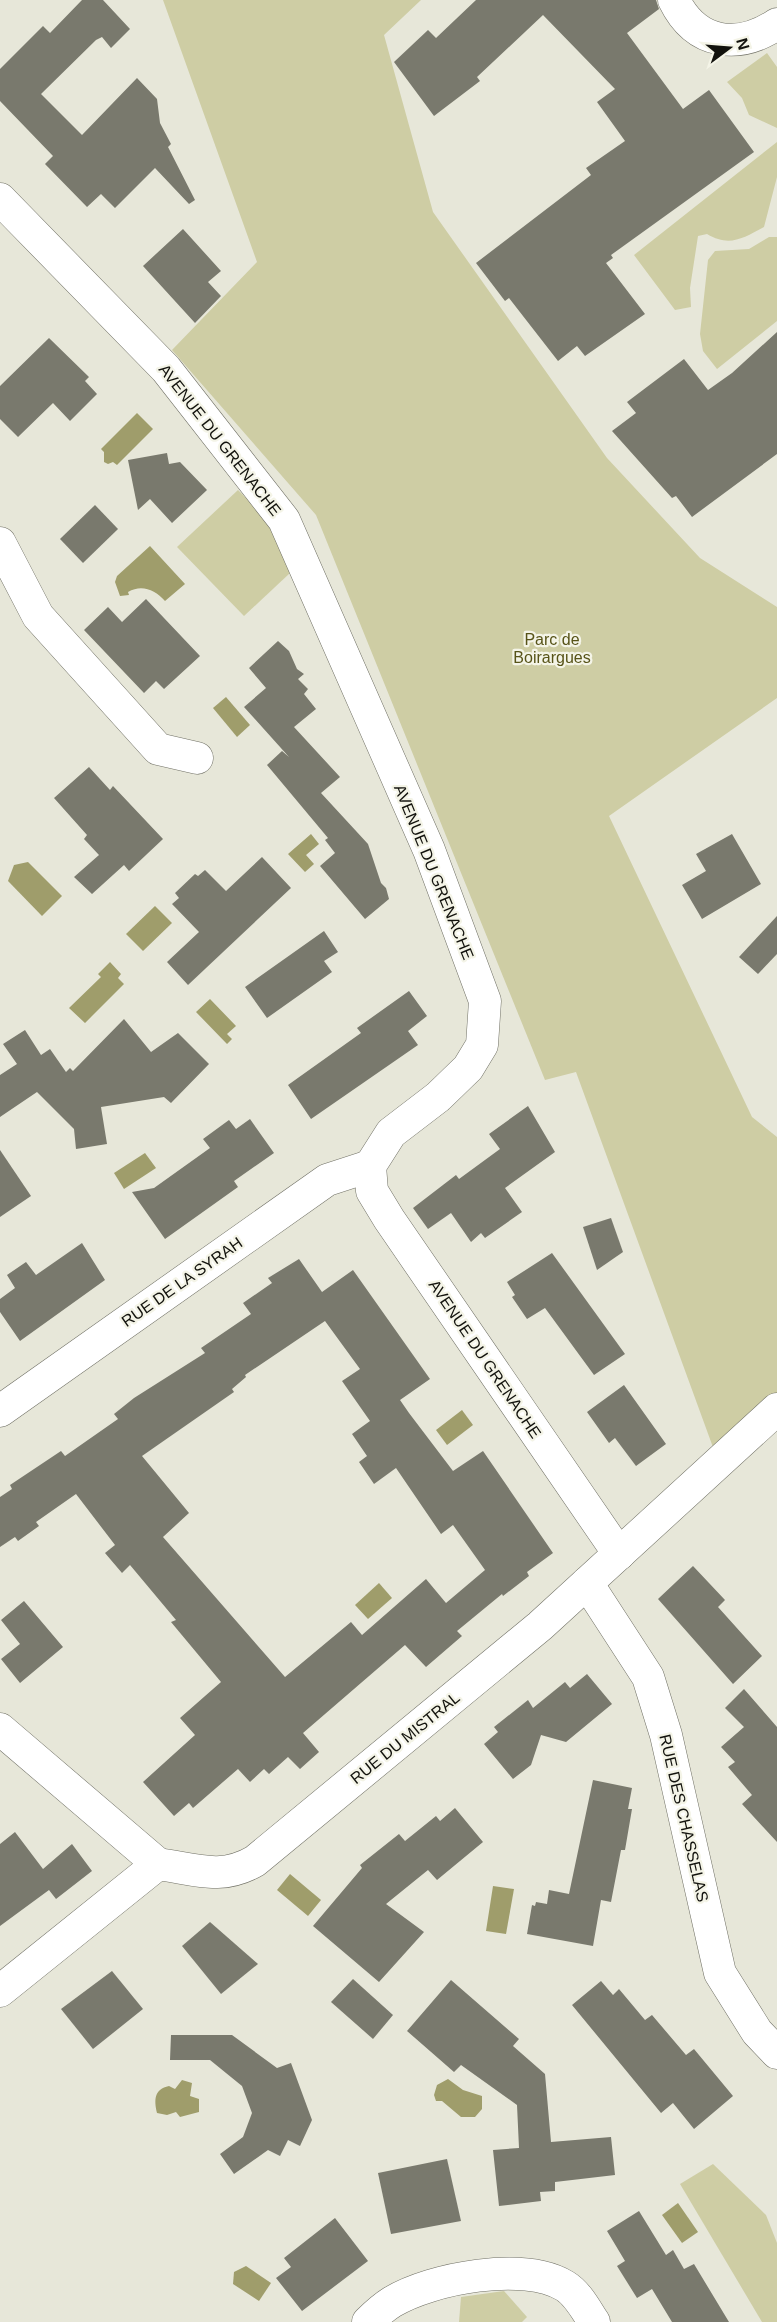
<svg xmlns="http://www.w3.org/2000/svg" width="777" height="2322" viewBox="0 0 777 2322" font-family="Arial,sans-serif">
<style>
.green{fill:#cecda4}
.water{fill:#9f9d6b}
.building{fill:#79796d;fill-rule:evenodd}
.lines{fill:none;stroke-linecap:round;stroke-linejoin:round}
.minor-casing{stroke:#717166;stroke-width:33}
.minor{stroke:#fff;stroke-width:32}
.labels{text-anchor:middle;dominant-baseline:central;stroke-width:4.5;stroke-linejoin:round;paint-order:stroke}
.street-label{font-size:16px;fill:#12120d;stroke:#f4f4e7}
.park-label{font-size:16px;fill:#575318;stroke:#f4f4e7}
</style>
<rect width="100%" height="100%" fill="#e7e7d9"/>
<!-- green -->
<g class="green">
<path d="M163,0H421L384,35L433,212L607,458L700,558L777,607V698L609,816L752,1117L777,1137V1394L714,1450L576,1072L545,1080L316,515L172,350L257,262Z"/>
<path d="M767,53L777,67V128L749,115L742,98L727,82Z"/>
<path d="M777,142V177L764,227C742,239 729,247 707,234L698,236L690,288L691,307L675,310L634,255Z"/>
<path d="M769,237H777V321L717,369L703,351L700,334L708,260L715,251L749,249Z"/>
<path d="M238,490L278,530L290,573L244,616L177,547Z"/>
<path d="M713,2164L766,2215L777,2243V2322H762L680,2184Z"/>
<path d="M504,2291L527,2317L522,2322H459L461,2297Z"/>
</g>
<!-- water -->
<g class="water">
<path d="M137,413L153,429L117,465L113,462L108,464L104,462V452L101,449Z"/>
<path d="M150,546L185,584L165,601C155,590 142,584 128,592L129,595L120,596L115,582L117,576Z"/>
<path d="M226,697L250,725L237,737L213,708Z"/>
<path d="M311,834L319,844L306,855L314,864L305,872L288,854Z"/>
<path d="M28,862L62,896L42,916L8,881L14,865Z"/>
<path d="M155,906L172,923L143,951L126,934Z"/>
<path d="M110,962L121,974L118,978L124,984L85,1023L69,1008L101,977L98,974Z"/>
<path d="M210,999L236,1026L227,1034L232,1039L227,1044L196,1012Z"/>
<path d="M145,1153L156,1168L124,1189L114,1173Z"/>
<path d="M462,1410L473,1425L447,1445L436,1430Z"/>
<path d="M379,1583L392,1598L368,1619L355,1605Z"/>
<path d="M290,1874L321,1900L308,1916L277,1890Z"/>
<path d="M493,1886L514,1889L506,1934L486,1931Z"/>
<path d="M448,2079L463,2090L482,2096V2109L475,2117H461L442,2101H436L434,2095L437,2085Z"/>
<path d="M182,2080L192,2083L190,2096L199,2099V2112L180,2117L176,2112L167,2115L157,2113C154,2100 154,2089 169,2086L175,2089Z"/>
<path d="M678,2203L698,2232L682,2243L662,2215Z"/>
<path d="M246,2266L271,2283L259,2301L233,2284L234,2272Z"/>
</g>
<!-- building -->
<g class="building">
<path d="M82,0H103L130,29L111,48L102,37L96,40L41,94L82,135L137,78L157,99L160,123L171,144L168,147L195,200L189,204L155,168L115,208L101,194L87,207L45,164L53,156L0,101V69L43,26L50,33Z"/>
<path d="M476,0H656L659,9L627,33L683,109L709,90L754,152L611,255L613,258L606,263L645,314L585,356L577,346L558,361L509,298L505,301L476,263L591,175L586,168L625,141L597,102L615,89L543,15L477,77L480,81L434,116L394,62L428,30L436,38Z"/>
<path d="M183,229L221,271L208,282L221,296L195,323L143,266Z"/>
<path d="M777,332V454L692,517L676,496L672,498L612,431L636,413L627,402L684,359L708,390L732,373Z"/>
<path d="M49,338L89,377L85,381L97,394L70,421L53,403L18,437L0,419V386Z"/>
<path d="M167,453L169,464L180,462L207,490L172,523L150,499L138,510L128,460Z"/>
<path d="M95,505L118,529L83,563L60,539Z"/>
<path d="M146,599L200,656L164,689L156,681L144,693L84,630L108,607L122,622Z"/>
<path d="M278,641L289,651L297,669L304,674L298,679L308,689L304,694L316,709L294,727L340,777L321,793L368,844L381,883L386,888L389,899L365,919L320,866L335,853L325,840L328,838L267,765L282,751L289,757L244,707L266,688L249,668Z"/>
<path d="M89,767L110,790L113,786L163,839L129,871L124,865L92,894L74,877L99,855L84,839L87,835L54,798Z"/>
<path d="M732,834L761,884L702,919L682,885L706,871L696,854Z"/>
<path d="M262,857L291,888L188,985L167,962L199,932L172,904L179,898L175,893L195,874L198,876L205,870L226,891Z"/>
<path d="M777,916V954L758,974L739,957Z"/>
<path d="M324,931L338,952L324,961L332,972L267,1018L245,987Z"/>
<path d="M409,991L427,1016L408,1031L418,1045L311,1119L288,1085L361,1033L357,1028Z"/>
<path d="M124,1019L151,1052L178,1033L209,1064L171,1103L164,1097L101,1107L107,1144L76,1149L74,1129L37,1092L0,1117V1075L17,1064L3,1044L25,1030L41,1055L50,1049L66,1072L70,1068L73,1071Z"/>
<path d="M528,1106L555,1152L505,1188L522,1212L485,1238L481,1233L471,1242L451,1213L428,1229L413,1208L456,1175L459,1179L500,1149L489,1134Z"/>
<path d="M250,1119L274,1153L234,1181L238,1187L165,1239L132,1192L154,1188L210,1148L203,1139L229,1120L236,1129Z"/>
<path d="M0,1150L31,1196L0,1217Z"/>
<path d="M611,1218L623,1252L597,1270L583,1227Z"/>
<path d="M82,1243L105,1280L20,1341L0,1312V1299L15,1288L7,1275L26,1262L36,1275Z"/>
<path d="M552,1253L625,1354L594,1375L545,1308L527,1319L512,1297L515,1295L507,1282Z"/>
<path d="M299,1259L322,1292L353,1270L430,1379L400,1400L409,1413L453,1471L483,1451L553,1553L527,1572L529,1576L503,1596L502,1594L457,1631L462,1636L426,1667L405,1645L303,1733L319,1752L300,1769L288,1757L269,1774L264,1769L250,1782L238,1769L193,1808L189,1803L174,1816L143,1782L195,1735L180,1718L221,1682L171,1622L176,1620L130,1565L122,1573L105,1553L115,1545L76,1494L36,1522L39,1526L18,1541L15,1537L0,1547V1497L12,1489L10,1485L61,1451L65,1456L118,1419L114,1414L134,1398L205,1353L201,1348L251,1314L243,1303L272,1283L268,1278ZM325,1321L360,1369L342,1381L370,1421L352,1434L367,1456L359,1462L374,1484L396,1468L441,1534L453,1525L485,1570L446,1603L426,1579L362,1635L351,1622L285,1677L163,1537L189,1513L142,1456L234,1392L232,1389L246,1377L245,1375Z"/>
<path d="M624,1385L666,1444L636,1466L615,1438L609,1443L587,1412Z"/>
<path d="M693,1566L725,1600L718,1607L762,1656L733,1684L658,1599Z"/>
<path d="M24,1601L63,1647L20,1683L1,1659L20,1644L1,1620Z"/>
<path d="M587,1674L612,1704L566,1742L541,1735L531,1765L513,1779L484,1744L498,1732L494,1727L528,1700L533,1708L565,1682L570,1688Z"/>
<path d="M744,1689L777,1727V1842L742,1804L752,1795L728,1767L735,1762L721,1747L744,1727L725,1708Z"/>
<path d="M593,1780L632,1788L628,1809H632L625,1850H621L611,1902L601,1900L593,1946L527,1934L532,1905L535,1906L536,1902L547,1904L549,1890L569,1894Z"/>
<path d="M455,1808L483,1842L437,1880L428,1870L386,1904L424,1932L379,1982L313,1926L362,1868L360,1865L399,1834L405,1841L436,1816L440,1821Z"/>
<path d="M15,1832L43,1869L72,1844L92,1871L56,1899L49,1890L0,1926V1844Z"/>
<path d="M210,1922L258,1964L221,1994L182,1946Z"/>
<path d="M112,1971L143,2009L93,2049L61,2009Z"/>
<path d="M353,1979L393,2015L373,2039L331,2002Z"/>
<path d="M451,1980L519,2039L513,2046L545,2074L551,2142L611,2137L615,2175L555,2182V2191L540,2192L541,2201L499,2206L493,2150L519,2148L517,2105L461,2065L454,2072L407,2031Z"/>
<path d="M601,1981L613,1995L619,1989L645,2020L652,2015L686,2055L694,2049L733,2096L694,2129L673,2103L661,2113L572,2005Z"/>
<path d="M171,2035H232L277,2068L291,2063L312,2120L300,2146L288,2140L280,2156L268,2150L234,2174L220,2154L243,2137L252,2113L242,2086L210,2060H170Z"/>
<path d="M447,2159L461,2221L391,2234L378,2173Z"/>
<path d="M639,2211L666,2255L673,2250L684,2269L694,2264L729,2322H672L652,2289L637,2298L617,2266L625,2261L607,2231Z"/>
<path d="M335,2218L368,2261L302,2311L276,2278L291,2267L284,2258Z"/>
</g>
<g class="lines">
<defs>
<g id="minor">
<path d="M674,0C696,45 738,50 777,24"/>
<path d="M0,199L166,369L284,520L429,850L485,1001L482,1045L468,1068L438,1097L391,1133L370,1166L372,1191L389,1219L619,1554"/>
<path d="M0,543L38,616L158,749L197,758"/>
<path d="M0,1411L327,1180L370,1166"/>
<path d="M587,1583L648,1677L666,1735L720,1973L757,2032L777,2053"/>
<path d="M0,1729L158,1864"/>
<path d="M0,1991L158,1864C195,1869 221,1881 255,1861L540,1626L777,1409"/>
<path d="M368,2322C375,2315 384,2307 392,2302C432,2278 524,2261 565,2286C578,2294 586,2310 594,2322"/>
</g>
</defs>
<!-- minor casing -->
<use href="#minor" class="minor-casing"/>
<!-- minor -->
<use href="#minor" class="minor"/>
</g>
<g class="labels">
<!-- street labels -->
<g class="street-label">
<text transform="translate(220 440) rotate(52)">AVENUE DU GRENACHE</text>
<text transform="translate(434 872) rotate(68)">AVENUE DU GRENACHE</text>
<text transform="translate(182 1282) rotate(-35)">RUE DE LA SYRAH</text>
<text transform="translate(485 1359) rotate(56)">AVENUE DU GRENACHE</text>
<text transform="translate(405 1738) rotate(-39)">RUE DU MISTRAL</text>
<text transform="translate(684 1818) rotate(77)">RUE DES CHASSELAS</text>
</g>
<!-- park labels -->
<g class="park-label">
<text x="552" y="639">Parc de<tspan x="552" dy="18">Boirargues</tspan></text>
</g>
</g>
<!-- north arrow -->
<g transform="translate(729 48) rotate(74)" stroke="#f4f4e7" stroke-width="4.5" paint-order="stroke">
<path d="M0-4.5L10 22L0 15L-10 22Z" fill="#12120d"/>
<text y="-9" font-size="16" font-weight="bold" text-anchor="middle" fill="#12120d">N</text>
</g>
</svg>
